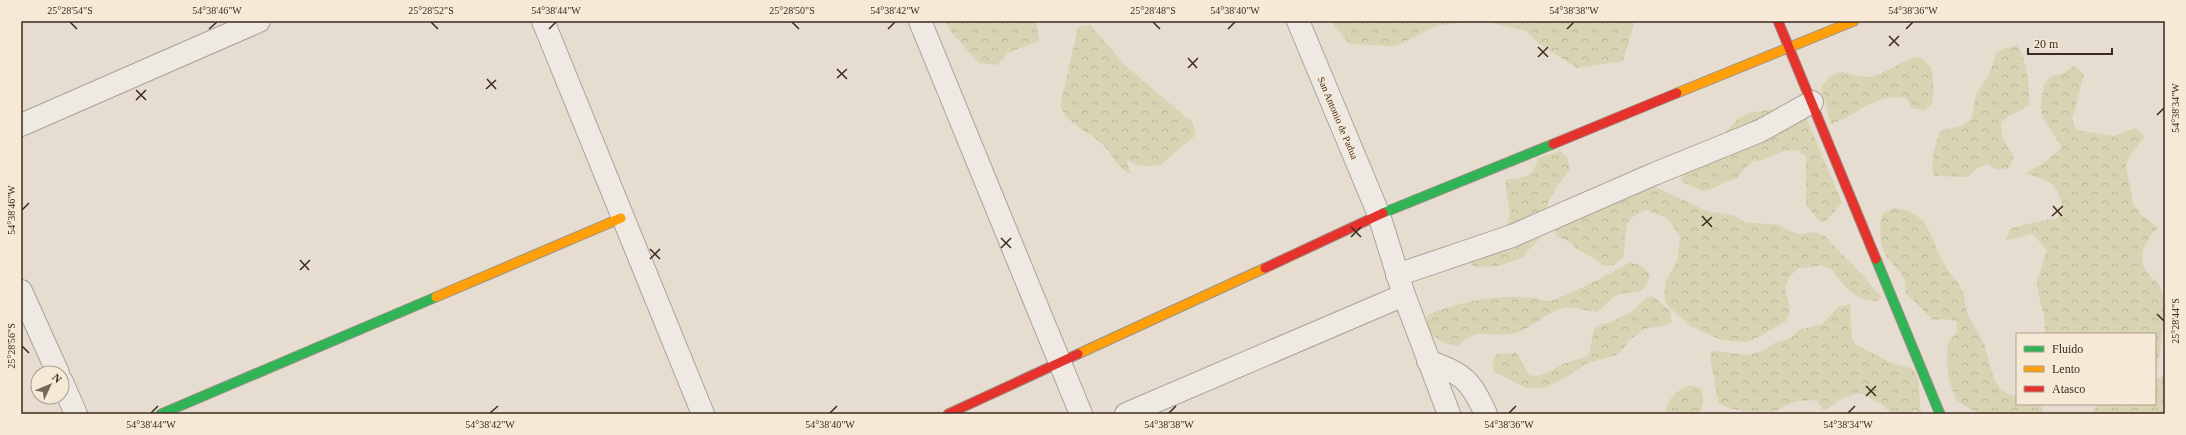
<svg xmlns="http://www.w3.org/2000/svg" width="2186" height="435" viewBox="0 0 2186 435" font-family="'Times New Roman',serif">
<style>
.forest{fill:url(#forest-crowns)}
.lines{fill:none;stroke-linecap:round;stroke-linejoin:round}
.street-casing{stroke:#aba299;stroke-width:24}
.fast-casing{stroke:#9b9288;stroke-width:11}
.slow-casing{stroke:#9b9288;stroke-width:11}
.jam-casing{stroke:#9b9288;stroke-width:11}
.street{stroke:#eee9e2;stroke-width:22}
.fast{stroke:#30b455;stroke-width:9}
.slow{stroke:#ff9f0a;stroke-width:9}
.jam{stroke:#e5322d;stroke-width:9}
.ticks{fill:none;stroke:#3b2a20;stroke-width:1.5}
.labels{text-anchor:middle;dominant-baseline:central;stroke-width:4;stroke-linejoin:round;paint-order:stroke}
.street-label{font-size:10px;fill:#3b2a20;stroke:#f6ead7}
.neatline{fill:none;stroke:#3b2a20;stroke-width:1.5}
.ticks-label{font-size:10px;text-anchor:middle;fill:#3b2a20}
</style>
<defs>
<pattern id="forest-crowns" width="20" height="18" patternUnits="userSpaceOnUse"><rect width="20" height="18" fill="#d8d4b3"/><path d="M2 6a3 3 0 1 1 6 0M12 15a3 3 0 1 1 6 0" fill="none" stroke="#bab69a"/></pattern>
</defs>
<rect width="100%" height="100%" fill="#e6ddd0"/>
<!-- forest -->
<g class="forest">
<path d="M946,21H1036L1039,41L1007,53L997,65L979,63L950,31Z"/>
<path d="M1331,21H1478L1436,26L1396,46L1349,44Z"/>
<path d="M1482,21H1635L1623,61L1577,68L1538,43L1526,31Z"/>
<path d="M1090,25L1125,65L1193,123L1196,135L1159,166L1136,165L1126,159L1131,174C1115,167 1115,157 1103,145C1089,131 1068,126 1060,106L1078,27Z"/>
<path d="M2017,43C2027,62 2030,84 2029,105C2019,112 2009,114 2001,123L2002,136L2014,158L2008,168L1996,170L1987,164L1976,169L1968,177L1934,176C1930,159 1935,147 1940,131L1962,126L1972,118L1976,94L1989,75L1996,54L2005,48L2016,46Z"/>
<path d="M1916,57L1924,60L1932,69L1934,92L1932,103L1924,111L1912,108L1906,98C1874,92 1859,116 1831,124L1821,88C1841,57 1850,82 1873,76C1886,73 1902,61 1916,57Z"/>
<path d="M2074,66L2084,74L2072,120L2077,130L2113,136L2136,128L2145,137L2130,155L2126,166L2133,203L2140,214L2158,228C2146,238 2136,258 2147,272C2151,278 2159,283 2161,289C2166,300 2162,360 2155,369V334H2045L2044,315L2038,293L2037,281L2047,250L2032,234L2007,240L2010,229L2022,225L2057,218L2063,208C2057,182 2048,179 2024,174L2045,162L2062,147L2043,118L2041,107L2044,84L2052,76L2064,73Z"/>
<path d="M1773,109L1798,112L1807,119L1842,203L1826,221L1820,222L1806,205V157L1797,150L1785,151L1763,160L1751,162L1736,179L1724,182L1714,188L1703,191L1682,182L1680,171L1723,135L1739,118L1749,113Z"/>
<path d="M1560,151L1567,157L1570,169C1550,197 1545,198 1544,234L1520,259L1498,266L1474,267L1466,259L1507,225L1510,214L1505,180C1524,177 1533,179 1538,158Z"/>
<path d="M1644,182L1709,212L1734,215L1744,222L1780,225L1790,231L1801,234L1814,232L1825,236L1866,279L1882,298L1877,301L1865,300L1855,295L1846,288L1832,270L1821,266L1799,268L1790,276L1785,287L1790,310L1786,321L1755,339L1744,342L1721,340L1690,326L1666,304L1664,293L1666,281L1677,261L1680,237L1667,218L1646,210C1618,221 1629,232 1623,257L1614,265L1603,266C1595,257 1586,255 1576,248C1569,242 1566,239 1557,237L1554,226Z"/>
<path d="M1893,208C1929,211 1929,235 1943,262C1948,272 1957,279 1962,290C1965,297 1965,306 1968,314C1972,325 1981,335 1985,346C1991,366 1992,393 2017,396V404H2040L2045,414H1978L1956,400L1948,377L1947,354L1948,342L1956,333L1957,321L1944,319L1933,320L1906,293C1906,274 1901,274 1890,261C1879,249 1879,228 1882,214Z"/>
<path d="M1630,262L1641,266L1650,274C1643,303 1631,287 1614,297C1608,301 1603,307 1597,312C1585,311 1576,306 1564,308C1545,312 1533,329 1515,333C1489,340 1480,323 1458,346C1443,345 1435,338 1425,326L1428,315C1453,304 1483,297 1511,297C1519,297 1528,297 1536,298C1540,299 1544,301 1548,301C1559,301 1618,270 1630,262Z"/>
<path d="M1653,296L1670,311L1672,322L1667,325L1644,329L1630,340L1619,354L1585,364L1565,378L1544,388H1526L1493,371V359L1497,354L1514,353L1515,351L1529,375L1536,376L1547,373L1563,364L1585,357L1589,353L1594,330L1598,325L1609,323L1630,313L1647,297Z"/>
<path d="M1850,304L1852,339L1855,344L1889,362L1913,369L1918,378L1921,413L1915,411L1916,410L1903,414H1892L1882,405L1861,393L1843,398L1824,411L1817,401C1808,399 1796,401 1787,405C1783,407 1779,410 1775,411C1761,413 1727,412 1718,401L1710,358L1711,352L1717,351L1747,355L1765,350L1774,343L1791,338L1799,330L1822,324L1838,307Z"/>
<path d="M2165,375V414H2091L2098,404H2155V380Z"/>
<path d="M1690,385L1702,389L1703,400L1701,414H1665C1667,398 1676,391 1690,385Z"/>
</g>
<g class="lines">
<defs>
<g id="street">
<path d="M543,21L703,414"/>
<path d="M920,21L1081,414"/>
<path d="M1298,21L1379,215L1404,295L1449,414"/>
<path d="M21,125L259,21"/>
<path d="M1397,275L1512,236L1654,174L1760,131L1812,102"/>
<path d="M21,291L58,373"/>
<path d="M1428,361C1463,374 1470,379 1486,414"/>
<path d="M62,382L76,414"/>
<path d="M1126,414L1404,295"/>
</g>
<g id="fast">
<path d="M1383,213L1553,144"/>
<path d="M1876,259L1940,414"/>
<path d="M161,414L436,297"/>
</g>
<g id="slow">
<path d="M1677,93L1854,21"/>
<path d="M436,297L621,218"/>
<path d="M1078,354L1265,268"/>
</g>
<g id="jam">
<path d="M1778,21L1876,259"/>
<path d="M1553,144L1677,93"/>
<path d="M1265,268L1383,213"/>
<path d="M948,414L1078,354"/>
</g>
</defs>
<!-- street casing -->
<use href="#street" class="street-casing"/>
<!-- fast casing -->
<use href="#fast" class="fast-casing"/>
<!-- slow casing -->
<use href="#slow" class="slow-casing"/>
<!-- jam casing -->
<use href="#jam" class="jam-casing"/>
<!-- street -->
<use href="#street" class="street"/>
<!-- fast -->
<use href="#fast" class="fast"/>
<!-- slow -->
<use href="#slow" class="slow"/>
<!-- jam -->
<use href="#jam" class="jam"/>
</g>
<!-- ticks -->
<path class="ticks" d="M70,22L77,29M431,22L438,29M792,22L799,29M1153,22L1160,29M209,29L217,22M549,29L556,22M888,29L895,22M1228,29L1235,22M1567,29L1574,22M1906,29L1913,22M1889,36L1899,46M1889,46L1899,36M1538,47L1548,57M1538,57L1548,47M1188,58L1197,68M1188,68L1198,58M837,69L847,79M837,78L847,69M487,79L496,89M486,89L496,80M136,90L146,100M136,100L146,90M2157,115L2164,108M2053,206L2062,216M22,210L29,203M1702,216L1712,227M2052,216L2063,206M1702,226L1712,217M1351,227L1361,237M1351,237L1361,227M1001,238L1011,248M1001,248L1011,238M650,249L660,259M650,259L660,249M300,260L309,270M300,270L310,260M2157,314L2164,321M22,346L29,353M1866,386L1876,396M1866,396L1876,386M151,413L158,406M490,413L498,406M830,413L837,406M1169,413L1176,406M1509,413L1516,406M1848,413L1855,406"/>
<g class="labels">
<!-- street labels -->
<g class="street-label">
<text transform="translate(1338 118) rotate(67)">San Antonio de Padua</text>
</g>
</g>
<!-- border -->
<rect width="2186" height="435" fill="none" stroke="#f6ead7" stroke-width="44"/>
<!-- legend -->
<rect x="2016" y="333" width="140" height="72" fill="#f6ead7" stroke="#ab9d8e"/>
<rect x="2024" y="346" width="20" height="6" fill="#30b455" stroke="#ab9d8e"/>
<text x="2052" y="353" font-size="12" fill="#3b2a20">Fluido</text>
<rect x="2024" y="366" width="20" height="6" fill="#ff9f0a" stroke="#ab9d8e"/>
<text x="2052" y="373" font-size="12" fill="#3b2a20">Lento</text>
<rect x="2024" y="386" width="20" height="6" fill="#e5322d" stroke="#ab9d8e"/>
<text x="2052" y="393" font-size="12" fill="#3b2a20">Atasco</text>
<!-- north arrow -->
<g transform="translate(50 385) rotate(46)"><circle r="19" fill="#f6ead7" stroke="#ab9d8e"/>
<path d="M0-3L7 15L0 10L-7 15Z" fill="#77695e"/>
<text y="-6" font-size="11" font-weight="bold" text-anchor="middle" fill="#3b2a20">N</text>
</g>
<!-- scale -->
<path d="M2028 48v6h84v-6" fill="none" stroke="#3b2a20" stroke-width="2"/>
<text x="2034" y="48" font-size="12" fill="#3b2a20" stroke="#f6ead7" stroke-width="3" paint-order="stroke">20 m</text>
<rect x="22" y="22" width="2142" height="391" class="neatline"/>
<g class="ticks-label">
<text x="70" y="14">25°28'54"S</text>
<text x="217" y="14">54°38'46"W</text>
<text x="431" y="14">25°28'52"S</text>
<text x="556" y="14">54°38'44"W</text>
<text x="792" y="14">25°28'50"S</text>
<text x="895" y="14">54°38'42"W</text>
<text x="1153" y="14">25°28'48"S</text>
<text x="1235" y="14">54°38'40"W</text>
<text x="1574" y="14">54°38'38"W</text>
<text x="1913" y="14">54°38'36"W</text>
<text transform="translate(2175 108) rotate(-90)" y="4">54°38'34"W</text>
<text transform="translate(11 210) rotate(-90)" y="4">54°38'46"W</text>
<text transform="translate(2175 321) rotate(-90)" y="4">25°28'44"S</text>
<text transform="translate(11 346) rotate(-90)" y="4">25°28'56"S</text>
<text x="151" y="428">54°38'44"W</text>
<text x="490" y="428">54°38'42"W</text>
<text x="830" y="428">54°38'40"W</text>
<text x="1169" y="428">54°38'38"W</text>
<text x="1509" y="428">54°38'36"W</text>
<text x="1848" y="428">54°38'34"W</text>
</g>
</svg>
